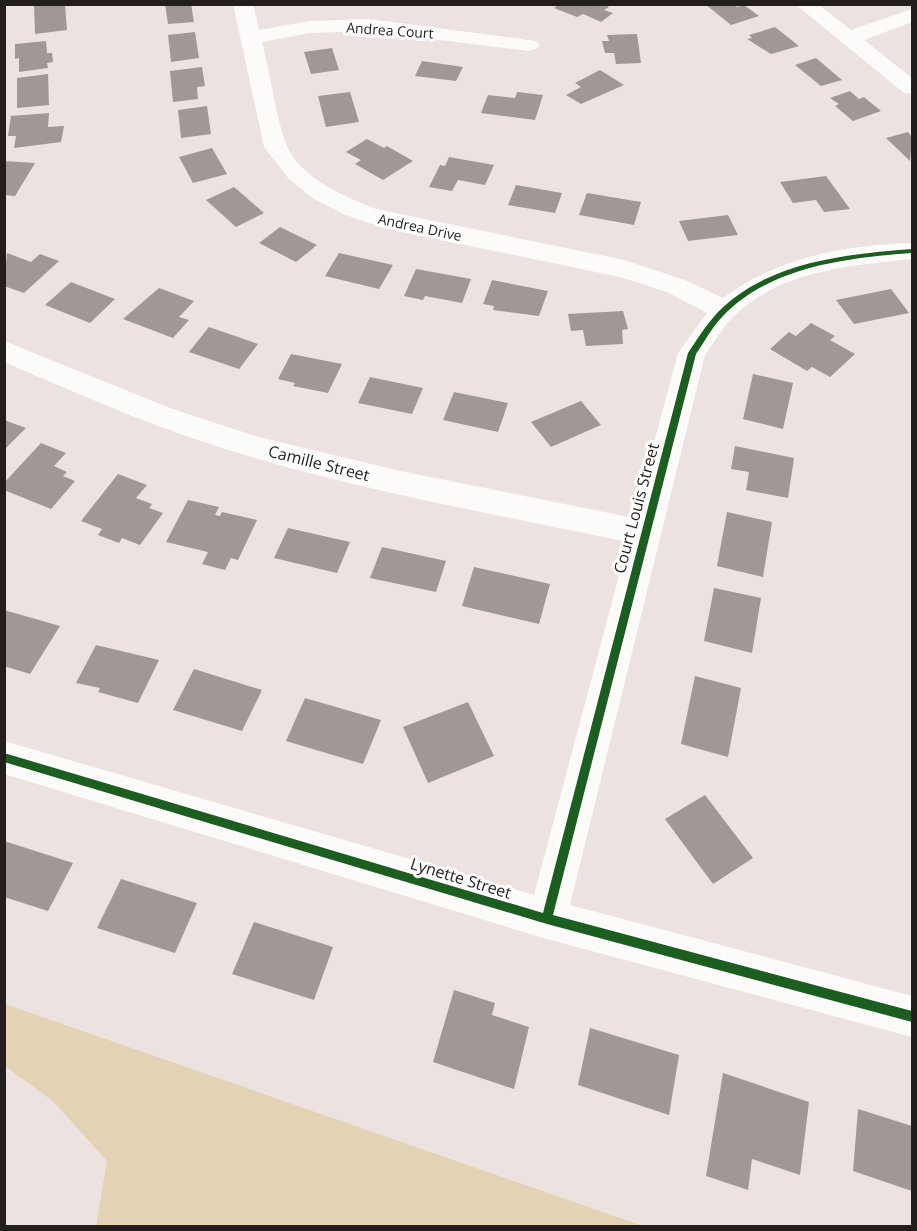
<svg xmlns="http://www.w3.org/2000/svg" width="917" height="1231" viewBox="0 0 917 1231" font-family="'Open Sans',sans-serif">
<style>
.green{fill:#e4d2b4}
.building{fill:#9f9897}
.lines{fill:none;stroke-linecap:round;stroke-linejoin:round}
.minor{fill:#fcfbfa;fill-rule:evenodd}
.cycleway-casing{stroke:#fff;stroke-width:4}
.cycleway{fill:#1b5e20;fill-rule:evenodd}
.labels{text-anchor:middle;dominant-baseline:central;stroke-width:6;stroke-linejoin:round;paint-order:stroke}
.far-street-label{font-size:14px;fill:#231d1b;stroke:#fff}
.street-label{font-size:16px;fill:#231d1b;stroke:#fff}
</style>
<rect width="100%" height="100%" fill="#ece3e0"/>
<!-- green -->
<path class="green" d="M5,1004L643,1226H96L107,1161L54,1102L5,1066Z"/>
<!-- building -->
<g class="building">
<path d="M34,4H65L67,30L35,34Z"/>
<path d="M165,4H191L194,22L168,24Z"/>
<path d="M559,4H604L609,7L604,10L613,13L601,22L583,14L577,17L554,8Z"/>
<path d="M705,4H734L737,7L744,5L759,16L731,25Z"/>
<path d="M775,27L799,46L771,54L747,39L752,38L749,35Z"/>
<path d="M195,32L199,58L171,62L168,35Z"/>
<path d="M637,34L641,63L616,64L614,53H605L602,41H609L607,35Z"/>
<path d="M46,41L47,53H52L53,62L47,63L48,68L19,72V58L15,59V44Z"/>
<path d="M332,48L339,70L311,74L304,52Z"/>
<path d="M816,58L842,80L821,86L795,65Z"/>
<path d="M422,61L463,67L456,81L415,76Z"/>
<path d="M202,67L205,86L197,87L198,99L173,102L170,71Z"/>
<path d="M600,70L624,85L581,104L566,95L581,87L575,83Z"/>
<path d="M48,74L49,105L17,108V78Z"/>
<path d="M850,91L859,99L864,97L881,111L853,121L835,106L839,104L830,98Z"/>
<path d="M350,92L359,122L326,127L318,96Z"/>
<path d="M517,92L543,95L535,120L481,113L488,95L515,98Z"/>
<path d="M207,106L211,134L181,138L178,110Z"/>
<path d="M49,113L48,127L64,126L61,142L14,148L16,136H8L11,116Z"/>
<path d="M908,132L912,137L910,161L886,138Z"/>
<path d="M367,139L384,148L387,146L413,161L383,180L355,164L361,160L346,152Z"/>
<path d="M212,148L227,174L193,183L179,157Z"/>
<path d="M449,157L494,165L485,185L458,180L452,191L429,187L440,165L445,166Z"/>
<path d="M4,161L35,163L15,196L4,195Z"/>
<path d="M826,176L850,209L824,212L816,200L793,203L780,182Z"/>
<path d="M516,185L562,193L555,213L508,205Z"/>
<path d="M234,187L264,213L236,227L206,200Z"/>
<path d="M587,193L641,202L634,225L579,215Z"/>
<path d="M728,215L738,235L688,241L679,221Z"/>
<path d="M280,227L317,245L296,262L259,243Z"/>
<path d="M7,253L31,262L40,254L59,261L24,293L4,286Z"/>
<path d="M339,253L393,265L379,289L325,276Z"/>
<path d="M416,269L471,279L462,303L425,296L423,300L404,296Z"/>
<path d="M492,280L548,291L539,316L493,310L494,306L483,304Z"/>
<path d="M71,282L115,299L90,323L45,305Z"/>
<path d="M159,288L194,301L179,317L189,320L173,338L123,319Z"/>
<path d="M891,289L909,313L854,324L836,300Z"/>
<path d="M623,311L628,329L622,330L623,344L586,346L583,330L571,331L568,314Z"/>
<path d="M811,323L835,336L830,340L855,354L830,377L812,367L807,371L770,349L789,332L796,336Z"/>
<path d="M209,327L258,344L239,369L189,352Z"/>
<path d="M291,354L342,364L328,393L293,386L295,383L278,379Z"/>
<path d="M753,374L793,383L783,429L743,419Z"/>
<path d="M370,377L423,388L412,414L358,403Z"/>
<path d="M454,392L508,403L498,432L443,420Z"/>
<path d="M581,401L601,425L551,447L531,422Z"/>
<path d="M4,420L26,428L4,450Z"/>
<path d="M41,443L66,453L54,466L67,472L63,476L75,481L51,509L4,490V483Z"/>
<path d="M735,446L794,458L788,498L746,490L749,472L731,469Z"/>
<path d="M118,474L147,485L136,498L152,504L149,508L163,513L140,545L122,538L119,543L98,535L102,529L81,521Z"/>
<path d="M188,500L219,507L215,515L220,516L222,512L257,520L238,560L231,558L225,570L202,564L208,552L166,542Z"/>
<path d="M727,512L772,522L763,577L717,566Z"/>
<path d="M288,528L350,542L337,573L274,558Z"/>
<path d="M382,547L446,561L436,592L370,578Z"/>
<path d="M474,567L550,584L539,624L462,606Z"/>
<path d="M714,588L761,598L752,653L704,641Z"/>
<path d="M4,610L60,626L30,674L4,666Z"/>
<path d="M96,645L159,660L138,703L98,692L100,688L76,683Z"/>
<path d="M194,669L262,690L242,731L173,710Z"/>
<path d="M695,676L741,688L728,757L681,744Z"/>
<path d="M305,698L381,720L363,764L286,741Z"/>
<path d="M468,702L494,756L428,783L403,727Z"/>
<path d="M705,795L753,858L713,884L665,819Z"/>
<path d="M4,841L73,863L48,911L4,897Z"/>
<path d="M121,879L197,903L175,953L97,928Z"/>
<path d="M254,922L333,947L314,1000L232,974Z"/>
<path d="M454,990L495,1003L492,1015L529,1027L514,1089L433,1062Z"/>
<path d="M590,1028L679,1055L669,1115L578,1085Z"/>
<path d="M723,1073L809,1102L800,1175L752,1159L748,1190L706,1176Z"/>
<path d="M858,1109L912,1126V1191L853,1171Z"/>
</g>
<g class="lines">
<!-- minor -->
<g class="minor">
<path d="M233,4H253L259,30L310,21L369,19L536,41L540,45L536,49L529,51L369,31L310,33L262,42C270,72 276,119 287,146C301,179 346,197 376,209L624,260L685,280L723,298C778,257 845,245 912,243V259C848,266 777,270 729,321C720,332 713,344 705,355L570,905L912,996V1037L547,939L4,774V741L534,895L628,542C490,513 350,489 216,446C144,423 74,392 4,362V341L170,408L255,436L400,471L634,518L678,353L707,313L667,292L620,277L384,228L343,214L314,199L289,179L264,147Z"/>
<path d="M795,4H818L851,30L912,9V22L864,40L912,78V94L904,93Z"/>
</g>
<defs>
<path id="cycleway" d="M912,249V253C847,258 771,266 723,316C712,327 705,341 696,354L553,915L912,1011V1022L547,924L4,762V753L543,913L688,353C697,339 707,324 718,312C767,262 846,254 912,249Z"/>
</defs>
<!-- cycleway casing -->
<use href="#cycleway" class="cycleway-casing"/>
<!-- cycleway -->
<use href="#cycleway" class="cycleway"/>
</g>
<g class="labels">
<!-- far-street labels -->
<g class="far-street-label">
<text transform="translate(390 30) rotate(4)">Andrea Court</text>
<text transform="translate(420 227) rotate(12)">Andrea Drive</text>
</g>
<!-- street labels -->
<g class="street-label">
<text transform="translate(319 463) rotate(14)">Camille Street</text>
<text transform="translate(636 508) rotate(-75)">Court Louis Street</text>
<text transform="translate(461 878) rotate(17)">Lynette Street</text>
</g>
</g>
<!-- border -->
<rect width="917" height="1231" fill="none" stroke="#231d1b" stroke-width="12"/>
</svg>
